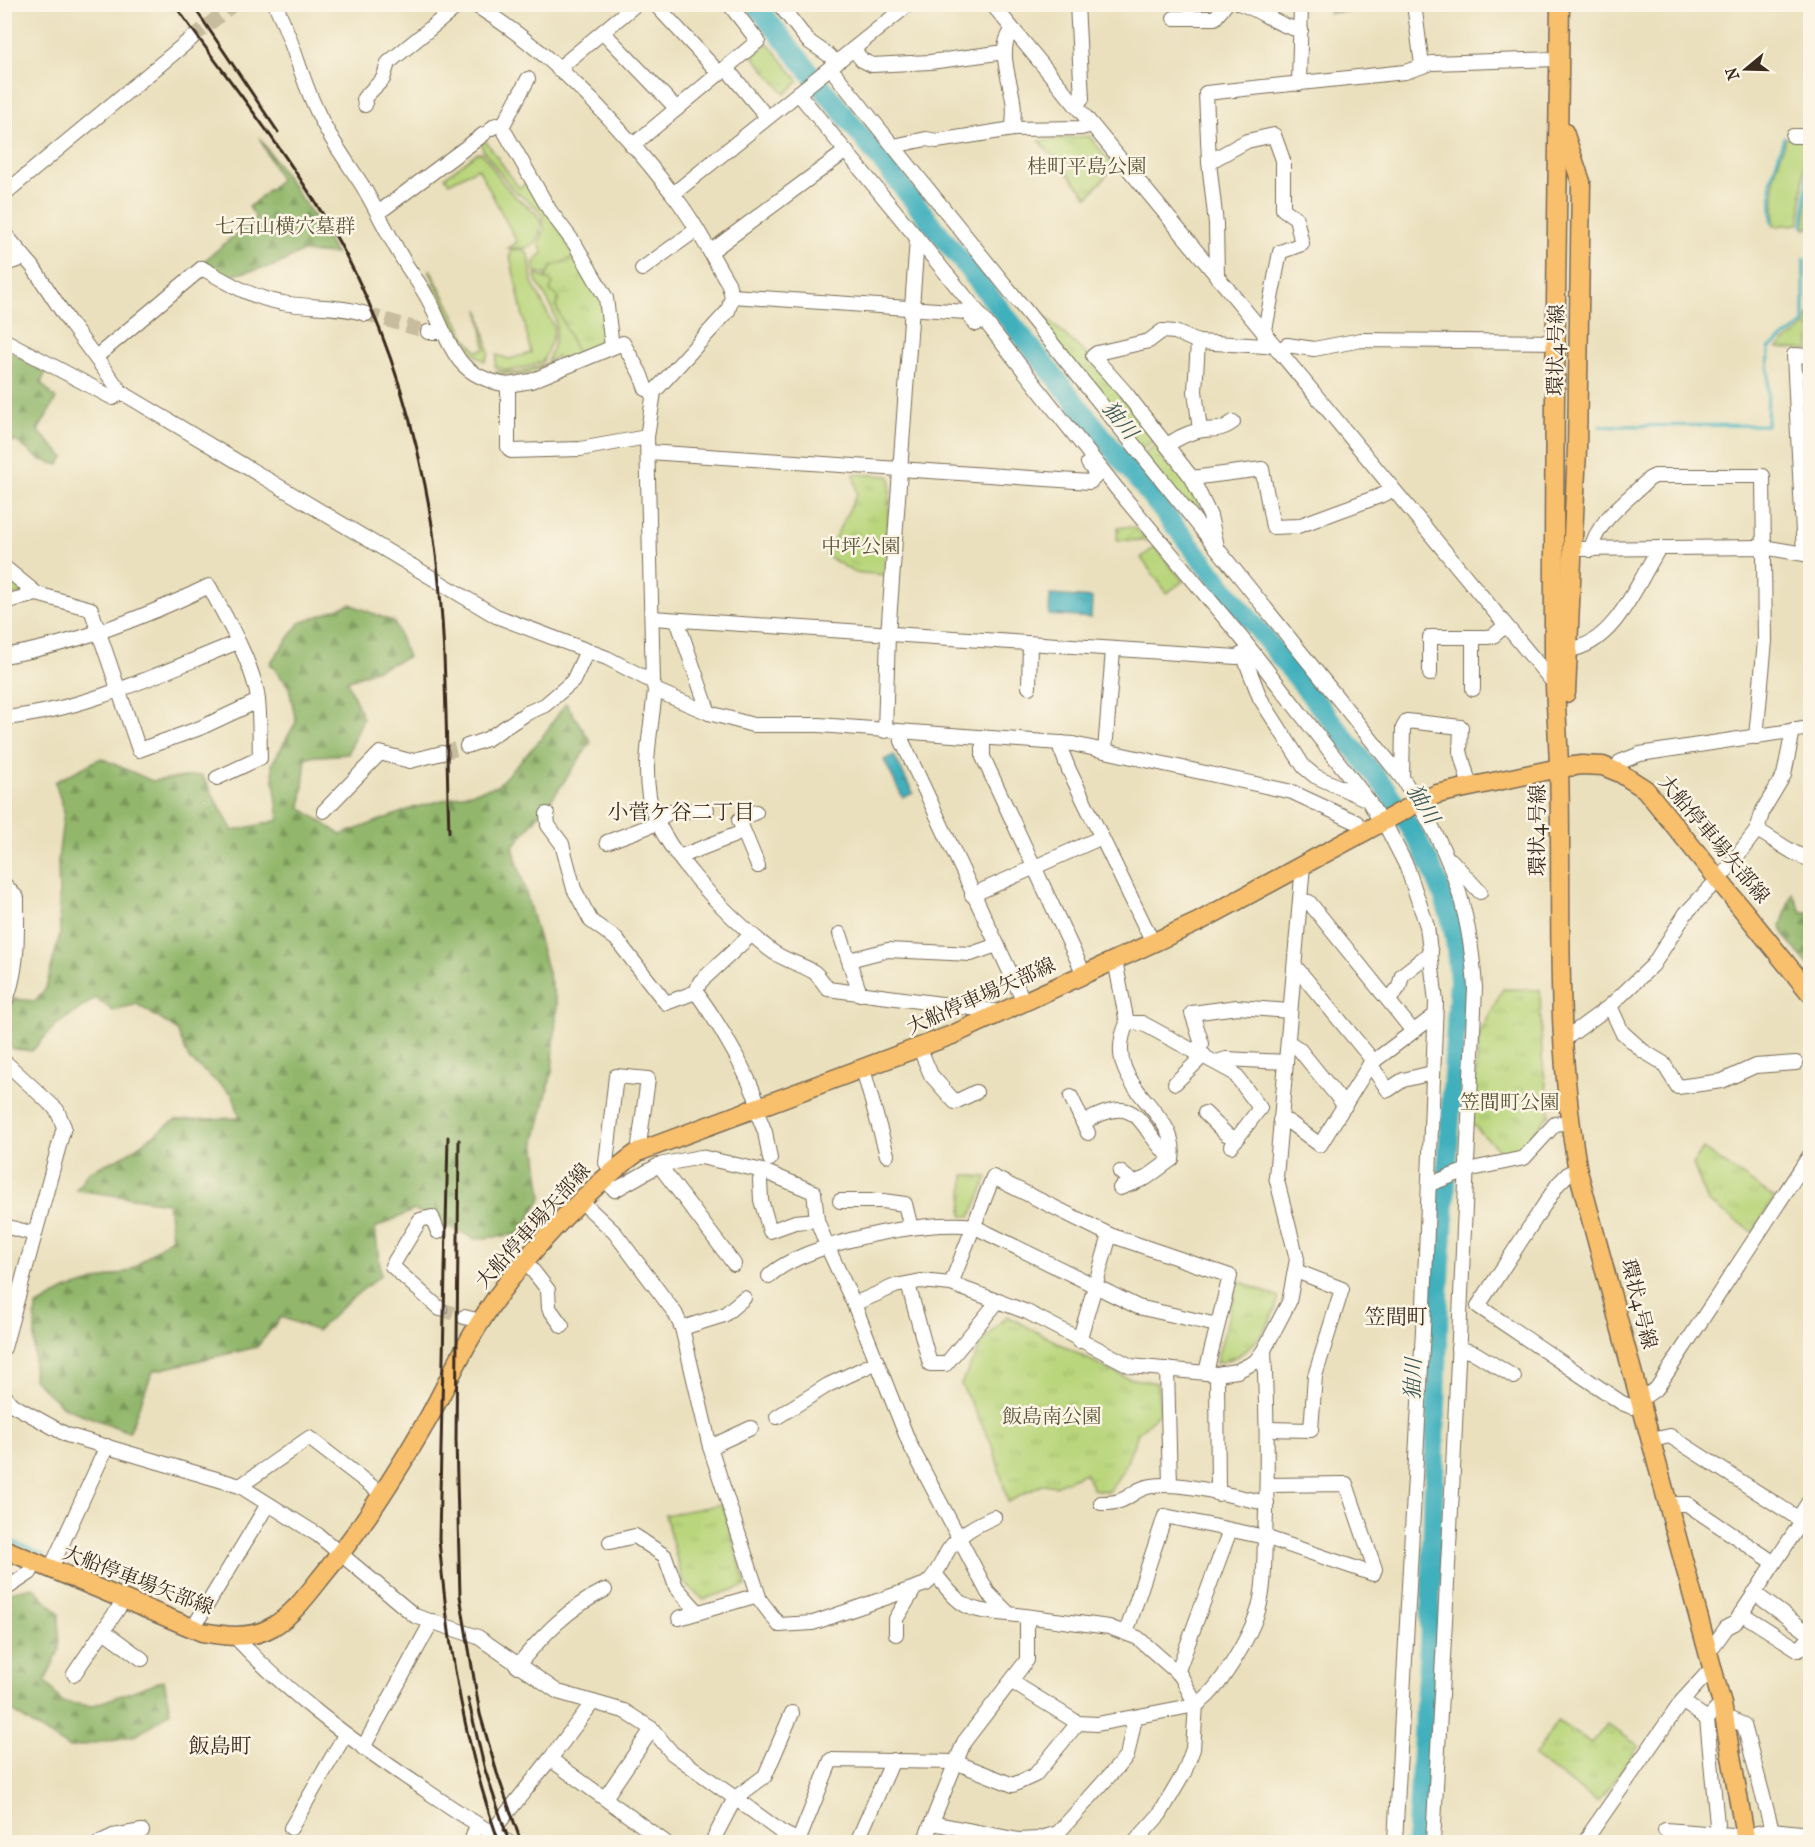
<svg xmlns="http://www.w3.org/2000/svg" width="1815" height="1847" viewBox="0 0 1815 1847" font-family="'IM FELL French Canon','Noto Serif JP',serif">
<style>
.grass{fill:#b9d67c;stroke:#7a804d;stroke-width:1.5}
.forest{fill:url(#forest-firs);stroke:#667045;stroke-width:1.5}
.park{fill:url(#park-tufts);stroke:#7a804d;stroke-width:1.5}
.garden{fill:url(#garden-furrows);stroke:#7a804d;stroke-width:1.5}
.water{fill:url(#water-ripples);stroke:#3e6d6e;stroke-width:1.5}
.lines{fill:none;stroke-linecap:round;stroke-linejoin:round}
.stream{stroke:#41b0bd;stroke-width:3}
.river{stroke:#41b0bd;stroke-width:20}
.minor-tunnel{stroke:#c7bc9d;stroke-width:14;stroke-dasharray:14 7;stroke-linecap:butt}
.minor-casing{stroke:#786a56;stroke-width:16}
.major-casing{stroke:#786a56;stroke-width:21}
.minor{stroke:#fff;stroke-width:14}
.major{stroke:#f8bf6c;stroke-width:18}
.rail{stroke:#3b2a1e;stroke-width:3}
.labels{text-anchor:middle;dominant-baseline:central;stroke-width:5;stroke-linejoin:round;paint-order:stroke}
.park-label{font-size:20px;fill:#5a5536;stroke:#fcf5e5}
.street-label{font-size:20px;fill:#3b2a1e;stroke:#fcf5e5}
.water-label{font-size:21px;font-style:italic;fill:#3d5956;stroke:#fcf5e5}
.neighbourhood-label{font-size:21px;fill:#3b2a1e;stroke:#fcf5e5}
</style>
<defs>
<pattern id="forest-firs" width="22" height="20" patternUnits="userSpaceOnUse" patternTransform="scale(1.5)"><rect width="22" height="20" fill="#92b76c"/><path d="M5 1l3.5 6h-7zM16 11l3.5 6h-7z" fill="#789558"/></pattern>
<pattern id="park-tufts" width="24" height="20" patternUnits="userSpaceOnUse" patternTransform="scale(1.5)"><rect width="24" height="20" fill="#b9d67c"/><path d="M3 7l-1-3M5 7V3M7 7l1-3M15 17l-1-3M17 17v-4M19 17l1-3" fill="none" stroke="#a0b86b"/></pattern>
<pattern id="garden-furrows" width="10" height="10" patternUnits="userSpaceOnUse" patternTransform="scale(1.5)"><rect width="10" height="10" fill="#b9d67c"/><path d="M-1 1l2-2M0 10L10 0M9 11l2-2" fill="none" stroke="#a0b86b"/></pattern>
<pattern id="water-ripples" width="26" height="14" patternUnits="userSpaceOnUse" patternTransform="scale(1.5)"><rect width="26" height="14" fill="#41b0bd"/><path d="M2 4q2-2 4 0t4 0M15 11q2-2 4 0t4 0" fill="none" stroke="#388f99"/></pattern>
</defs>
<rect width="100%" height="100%" fill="#fcf5e5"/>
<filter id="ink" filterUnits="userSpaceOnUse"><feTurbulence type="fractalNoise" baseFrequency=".0167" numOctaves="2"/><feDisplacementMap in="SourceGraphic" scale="12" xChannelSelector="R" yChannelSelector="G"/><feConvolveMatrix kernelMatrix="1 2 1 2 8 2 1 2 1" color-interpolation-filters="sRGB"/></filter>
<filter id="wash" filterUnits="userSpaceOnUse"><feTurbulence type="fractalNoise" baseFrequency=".008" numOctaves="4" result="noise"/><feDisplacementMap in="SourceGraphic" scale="24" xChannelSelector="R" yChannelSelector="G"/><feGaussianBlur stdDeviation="1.35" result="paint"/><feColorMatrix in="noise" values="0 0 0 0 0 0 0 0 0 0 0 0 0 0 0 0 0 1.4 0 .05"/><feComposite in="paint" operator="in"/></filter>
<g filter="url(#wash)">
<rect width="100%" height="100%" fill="#eae0bd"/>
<!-- grass -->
<g class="grass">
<path d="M1786,138L1806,139L1800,224L1774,226V176Z"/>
<path d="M485,140L519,188L530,180L576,257L552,266L547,275L534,271V262L543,253L539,244L544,230L542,215L535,206L512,189L483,150L481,143Z"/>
<path d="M1810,148V228H1805Z"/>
<path d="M477,153H482C491,164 498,177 507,188C522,209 554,210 535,244L527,248H508L517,242L478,168L449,183L445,177Z"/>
<path d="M519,249L526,251L530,260L532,282L554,327L553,337L543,361C528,367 509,375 495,366L497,355L509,359L531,353L510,256L511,250Z"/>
<path d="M430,269L467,340L477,351L485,349L479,309L489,353L485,361C461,351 443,296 430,273Z"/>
<path d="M537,274L553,283L560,297L556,306L577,353L559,361L557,357L547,361C565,324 555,313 536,280L535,275Z"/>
<path d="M422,275L433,286L462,346L479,366L461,347Z"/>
<path d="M1808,315H1810V350L1777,348L1806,326Z"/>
<path d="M555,361L524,375L494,374L496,371L518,373Z"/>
<path d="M1155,547L1183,581L1167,593L1141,558Z"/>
</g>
<!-- forest -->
<g class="forest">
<path d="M1325,5H1349L1351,11L1330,13Z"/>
<path d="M259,137L309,210L336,254L301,252L277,265L232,275L217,272L203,262L256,217L249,207L280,180Z"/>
<path d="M4,349L47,369L41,383L56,399L38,431L64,457L59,465L39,459L16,441L5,443Z"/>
<path d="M350,604L394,622L408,657L347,681L363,718L348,754L306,757L301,808L341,835L413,808L497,786L540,740L566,703L591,742L554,796L513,847L557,1005L552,1072L535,1141L542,1197L519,1234L475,1239L414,1210L375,1228L381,1275L346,1303L317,1331L281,1317L257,1347L153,1371L129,1432L63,1407L33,1379L36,1307L65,1290L129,1271L172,1237L168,1203L76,1190L88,1172L125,1155L175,1120L240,1118L233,1095L189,1059L177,1030L137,1004L113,1011L96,998L56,1025L32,1051L13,1049L5,1040V1019L14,999L35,1001L46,988L60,934L58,860L64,811L55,782L101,758L152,781L202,775L233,831L279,820L272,764L296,722L289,687L270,663L300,623Z"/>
<path d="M1792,893L1802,912H1810V967L1786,938L1781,926Z"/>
<path d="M33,1587L59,1614V1650L45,1681L62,1702L91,1706L164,1680L170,1712L137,1735L69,1748L13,1712L5,1703L4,1593Z"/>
</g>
<!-- park -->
<g class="park">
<path d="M768,43L799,81L785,94L753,56Z"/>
<path d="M1089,136L1114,167L1088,197L1039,141Z"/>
<path d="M576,257L602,299L607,341L577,353L556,306L559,297L550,291L553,283L545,278L552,266Z"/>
<path d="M1004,279L1088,356L1157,438L1140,450Z"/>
<path d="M1161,442L1194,489L1212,538L1143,454Z"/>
<path d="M854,474L889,476L891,479L884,575L853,572L826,555L857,494Z"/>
<path d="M4,572L23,587V593L5,598Z"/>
<path d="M1503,989L1540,990L1542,1057L1550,1114L1517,1151L1503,1154L1472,1124L1479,1035Z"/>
<path d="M1703,1149L1774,1198L1753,1232L1708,1202L1693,1164Z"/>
<path d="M964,1175L988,1177L971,1216H962Z"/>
<path d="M1238,1281L1279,1298C1270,1329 1249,1358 1216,1363Z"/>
<path d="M1007,1316L1111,1371L1128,1378L1157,1383L1160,1412L1138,1433L1125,1467L1109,1492L1093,1489L1085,1473L1055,1486L1044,1484L1008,1502L993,1446L961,1384L983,1341Z"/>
<path d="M723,1504L746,1586L703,1599L683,1582L665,1515Z"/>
<path d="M1557,1721L1592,1743L1607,1724L1639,1746L1598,1802L1534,1757Z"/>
</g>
<!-- garden -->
<path class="garden" d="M1118,527H1134L1149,541L1117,540Z"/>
<!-- water -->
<g class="water">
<path d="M1050,595L1092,598L1091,618L1049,615Z"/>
<path d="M894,755L913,793L903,798L884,760Z"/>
</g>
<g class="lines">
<!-- stream -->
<g class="stream">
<path d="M1772,222L1771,180L1784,137"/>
<path d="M1803,227L1810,143"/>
<path d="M1600,426L1767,425L1769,348L1804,324V259"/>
<path d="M4,1538L45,1555"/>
</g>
<!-- river -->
<path class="river" d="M755,4L1386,789C1415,833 1444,882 1454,934C1457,949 1457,965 1459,980L1439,1295L1430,1629L1416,1842"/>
</g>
</g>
<g filter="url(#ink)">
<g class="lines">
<!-- minor-tunnel -->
<g class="minor-tunnel">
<path d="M192,38L234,4"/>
<path d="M366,314L428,332"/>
<path d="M442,753L467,746"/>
<path d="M440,1309L464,1317"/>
</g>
<defs>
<g id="minor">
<path d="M275,4C293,40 300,76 317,111C329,138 346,160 362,185C377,210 389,237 404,261C410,272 418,281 424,292C438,314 444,340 460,361C472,376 490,382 508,385V447L511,451L580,449L647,437"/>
<path d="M473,4C551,50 617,122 672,193C694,220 710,253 728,283L732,296L728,311L654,392L647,437L653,682L655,690C652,724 643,762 649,796C657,847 729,917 769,949C782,960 799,963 814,972C819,976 824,984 828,989L994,1011L998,1014"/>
<path d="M655,4L719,73"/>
<path d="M779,4L808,41L830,56"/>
<path d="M992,4L1557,687"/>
<path d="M1241,4C1263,11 1277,26 1301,30"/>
<path d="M1414,4L1422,65"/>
<path d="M1174,18H1215L1226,4"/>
<path d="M603,32L677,109"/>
<path d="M853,49L862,60L872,65L930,62L1005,52"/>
<path d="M726,68L767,117"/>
<path d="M558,69L636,4"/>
<path d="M836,75L1402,778C1449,846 1470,905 1475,988L1452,1491L1433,1842"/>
<path d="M1299,84L1301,4"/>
<path d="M798,93L977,311L1117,489L1244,641L1368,800"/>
<path d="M365,105L364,98L383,79L388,63L460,4"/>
<path d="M1076,105L1082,99L1077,4"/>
<path d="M502,127L550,211L575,244L606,298L612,347"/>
<path d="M492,128L496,125L502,127L528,79"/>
<path d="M1013,129C1013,120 1015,110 1013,100C1010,79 996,47 1013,30"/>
<path d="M1793,136H1810"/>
<path d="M632,146L758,41L729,4"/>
<path d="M894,146L926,139L937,141L1013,129L1081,128L1092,125"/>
<path d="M1209,162L1247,141L1274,135L1283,160V209L1296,218L1302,244L1280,252L1264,335"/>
<path d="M4,194L192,38"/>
<path d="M673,194L909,4"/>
<path d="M378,213L484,134"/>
<path d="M4,233L33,267L69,322L121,392L496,616L607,658L653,682"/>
<path d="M710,252L846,151"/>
<path d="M4,264L25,258"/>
<path d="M642,269L696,230"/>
<path d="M1217,277L1216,224L1209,162L1206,93L1405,72L1432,63L1559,59"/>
<path d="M732,296L966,312L976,324"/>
<path d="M428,332H443"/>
<path d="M4,340L113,398L121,392"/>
<path d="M1198,342L1195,391L1200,430"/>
<path d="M1270,342L1265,346L1198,342L1175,332L1162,331L1149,341L1097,353L1093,356L1125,392L1192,478L1262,469L1273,527L1298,526L1385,494L1392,489"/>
<path d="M1278,351L1287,345L1314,349L1361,340L1557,342"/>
<path d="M96,357L202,268C228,283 252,298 283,303C310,308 339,305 366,314"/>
<path d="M508,385L531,381L623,343L640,373L646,389L654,392"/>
<path d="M1167,445C1177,439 1186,433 1198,431C1212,428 1220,432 1233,422"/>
<path d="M648,452L1090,482L1097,475L1088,463"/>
<path d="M1192,478L1210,516L1217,546"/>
<path d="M1573,549L1763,547L1810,555"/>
<path d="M1591,550C1596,521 1629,499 1649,479L1655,476H1763L1765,641L1756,737"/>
<path d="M1804,553L1794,355L1810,356"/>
<path d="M4,567L37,594L91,609L139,750L200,728L258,701"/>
<path d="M4,602L37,594"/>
<path d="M652,618L1237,657L1249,650"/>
<path d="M677,620L709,713"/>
<path d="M1568,650C1614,645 1637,584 1659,548"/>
<path d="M1243,654L1260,698L1304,767L1315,776L1368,800L1381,822"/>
<path d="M4,656C76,644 144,618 209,586C226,618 247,653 256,688C261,710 259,735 260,758L217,778"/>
<path d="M1430,674V637H1487L1493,636L1505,626"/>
<path d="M1029,687L1030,644"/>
<path d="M1473,689V638"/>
<path d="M655,690L709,713L753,725H819L1073,744L1292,792L1356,822L1365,831"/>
<path d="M4,718C86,710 162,672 238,642"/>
<path d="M885,731L888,635L917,239"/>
<path d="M901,732L902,741L1024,1002"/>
<path d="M983,737V757L1084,974"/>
<path d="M1062,743L1061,750L1069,770L1153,943"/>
<path d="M467,746L487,739L527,713L545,705L573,681L587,651"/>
<path d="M1105,751L1113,650"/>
<path d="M1618,772L1620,762L1640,754L1810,728"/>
<path d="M1402,778L1403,728L1407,721L1461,727L1460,751L1470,787"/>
<path d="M324,811L380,753L410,761L442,753"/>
<path d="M756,812L739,820L758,866"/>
<path d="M547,814L548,825L562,844L574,889L591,921L616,939L666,1003L696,992"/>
<path d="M657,820L671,811L707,810"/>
<path d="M1387,828L1407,867L1427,926L1436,1002L1423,1330L1395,1842"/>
<path d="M1757,830C1772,838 1796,857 1810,859"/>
<path d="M607,842L658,823"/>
<path d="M679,857L743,832"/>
<path d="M1451,860L1480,892"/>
<path d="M4,884L17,898C17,934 19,971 4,1005"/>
<path d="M972,895L1100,838"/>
<path d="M1301,901L1309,902L1412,1030"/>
<path d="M840,934L860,994"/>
<path d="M751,935L700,982L696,992C722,1028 743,1064 759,1105"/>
<path d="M849,960L888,950L971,954L997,945"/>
<path d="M1115,960L1127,1023C1098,1087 1181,1109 1172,1159L1146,1178L1120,1188"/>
<path d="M1295,966L1374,1062"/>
<path d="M1389,1000L1399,987L1402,975L1431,952"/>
<path d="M1610,1006L1622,1032L1643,1051L1663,1063L1678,1087L1722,1081L1755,1066L1796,1063"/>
<path d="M1127,1023H1142L1234,1073L1260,1108L1231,1146"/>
<path d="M1562,1041L1610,1006L1653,965L1686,913L1725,872L1757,830L1763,810L1784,775L1793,730"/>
<path d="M1288,1042L1299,1049L1345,1106"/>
<path d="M920,1049L931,1075L955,1102L976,1092"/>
<path d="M1195,1050L1202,1044L1192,1013L1237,1007L1290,1011"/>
<path d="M4,1061L57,1110L64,1127L4,1348"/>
<path d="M1217,1062L1226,1059L1286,1062"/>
<path d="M1370,1064L1388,1090L1403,1080L1432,1073"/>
<path d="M863,1069L887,1155"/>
<path d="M1175,1083L1204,1055"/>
<path d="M1071,1097L1088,1133"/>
<path d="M755,1107L765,1132L770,1159"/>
<path d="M1205,1113L1226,1134L1237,1139"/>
<path d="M1280,1120L1289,1122L1320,1145L1370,1064L1434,1016"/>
<path d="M1083,1123C1143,1089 1136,1128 1172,1159"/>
<path d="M659,1165L734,1264"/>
<path d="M613,1171L606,1163L616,1076L648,1079L638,1152"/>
<path d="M1578,1171L1569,1173L1558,1184L1478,1306L1622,1403L1632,1407L1641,1405"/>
<path d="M1120,1172L1134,1183"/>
<path d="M604,1179L615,1190L659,1165L701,1157L763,1171L814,1192L817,1220L827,1246L854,1304L910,1445L988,1593L1009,1614L1109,1627L1138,1638L1181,1676L1196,1705L1193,1749L1184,1773L1160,1814L1135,1842"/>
<path d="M760,1180L761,1200L770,1231L795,1222L817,1220"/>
<path d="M1430,1184L1467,1170L1524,1158L1555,1124L1569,1122"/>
<path d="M581,1201L615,1233L675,1313L682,1328L710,1447L760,1600L779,1625L813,1623L926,1584C938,1574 941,1562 949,1549C962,1532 976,1525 994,1517"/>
<path d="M840,1201H883L905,1204L911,1228"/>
<path d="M4,1226L35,1234"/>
<path d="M438,1232L432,1217L420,1220L392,1266L440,1309"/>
<path d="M526,1262L548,1290L549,1308L562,1326"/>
<path d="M769,1276C804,1243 926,1219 973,1226L1138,1307L1217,1325"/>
<path d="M908,1284L930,1364H946L999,1300"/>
<path d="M951,1284L993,1177L1110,1235L1230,1276L1206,1372"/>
<path d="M854,1304L895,1286L921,1281L951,1284L1027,1312L1131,1366L1217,1374L1237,1371L1255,1362L1264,1350L1289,1302L1297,1259L1276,1177L1303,865"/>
<path d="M464,1317L481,1321"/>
<path d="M682,1328L724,1315L744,1298"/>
<path d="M1079,1341L1110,1235"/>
<path d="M1458,1348L1475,1353L1514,1377"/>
<path d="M1167,1369L1170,1485"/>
<path d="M1217,1374L1218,1494"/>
<path d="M4,1395L11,1404L67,1435L240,1486L318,1535L415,1616L478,1637L558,1692L593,1702L550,1759L665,1842"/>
<path d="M1640,1400L1657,1388L1810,1155"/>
<path d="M777,1417L828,1385L877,1362"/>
<path d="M1268,1429L1311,1430L1315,1376L1342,1289L1296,1271"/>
<path d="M1652,1440L1670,1436L1810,1526"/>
<path d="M710,1447L751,1428"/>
<path d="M240,1486L309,1438L383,1495"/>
<path d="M1101,1503C1132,1504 1129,1489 1152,1486C1185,1481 1233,1497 1267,1503"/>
<path d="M1668,1504H1687L1773,1562"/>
<path d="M1799,1517L1810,1500"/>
<path d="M610,1542L635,1536L665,1556L676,1587L698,1612"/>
<path d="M50,1570L107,1446"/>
<path d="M936,1575C963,1609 966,1610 1009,1614"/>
<path d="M4,1590L30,1573L36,1562"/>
<path d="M1754,1593L1810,1634"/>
<path d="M1741,1613L1799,1650L1810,1637"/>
<path d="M679,1618L758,1595"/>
<path d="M193,1628L268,1504"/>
<path d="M105,1632L142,1659"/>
<path d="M1126,1633L1165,1516L1265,1537L1373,1574L1375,1569L1346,1484L1268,1485"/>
<path d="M896,1634V1619L913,1591"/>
<path d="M236,1638C289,1694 351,1740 415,1783C446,1804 476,1825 508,1842"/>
<path d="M1708,1653L1727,1627L1735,1623L1802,1521"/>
<path d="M517,1666C543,1635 568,1608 605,1590"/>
<path d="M1177,1673L1230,1530"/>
<path d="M74,1674L124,1600"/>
<path d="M1012,1682L1078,1723L1097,1724L1196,1705C1219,1692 1250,1636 1258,1611C1265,1588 1264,1561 1265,1538C1268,1475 1267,1413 1264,1350"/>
<path d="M1682,1701L1707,1719"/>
<path d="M593,1702L624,1711L652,1729L672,1753L735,1798L765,1776L792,1713"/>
<path d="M1723,1716L1744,1725L1772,1830"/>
<path d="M363,1748L432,1621"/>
<path d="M605,1798L652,1729"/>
<path d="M932,1823L1019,1840L1038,1839L1058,1833L1127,1756L1135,1717"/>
<path d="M291,1828L345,1735"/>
<path d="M1665,1830L1732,1835"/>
<path d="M491,1833L550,1759"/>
<path d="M1757,1833L1772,1830L1810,1834"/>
<path d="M1718,1835L1707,1719L1722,1704"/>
<path d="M100,1842L113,1836L142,1831"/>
<path d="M471,1842L477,1825"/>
<path d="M712,1842L735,1798L781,1832L801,1842"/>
<path d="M798,1842L831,1760L955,1762L1013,1785L1035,1775L1078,1723"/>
<path d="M857,1842L893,1760"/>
<path d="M924,1842L964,1742L1027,1660V1618"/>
<path d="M1584,1842L1682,1701L1712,1668"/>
</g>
<g id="major">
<path d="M1560,4C1557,223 1553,443 1554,662C1555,697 1558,732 1559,767C1563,906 1553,1033 1578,1171L1722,1704L1746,1842"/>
<path d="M1564,132L1581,182L1577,449L1566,693"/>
<path d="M4,1549L202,1632C226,1636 249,1640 272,1627C293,1615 308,1594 323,1575C364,1526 397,1473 429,1417C447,1385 461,1351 481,1321C516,1264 584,1191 638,1152L952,1035L1198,922L1419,802L1437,794L1559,768L1582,765L1603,766L1620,773L1645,789L1810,993"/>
</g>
</defs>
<!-- minor casing -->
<use href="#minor" class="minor-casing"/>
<!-- major casing -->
<use href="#major" class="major-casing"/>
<!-- minor -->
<use href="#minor" class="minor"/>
<!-- major -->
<use href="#major" class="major"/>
<!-- rail -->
<g class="rail">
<path d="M174,4C230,83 292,158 339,242C380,317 408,401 425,485C448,598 445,717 449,832"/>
<path d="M192,4L278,132"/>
<path d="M448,1137L439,1539C447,1643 464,1744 499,1842"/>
<path d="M459,1140L456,1440L460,1596L480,1714L497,1773L521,1842"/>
<path d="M468,1699L485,1770L509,1842"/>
</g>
</g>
</g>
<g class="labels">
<!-- park labels -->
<g class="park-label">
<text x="1087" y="166">桂町平島公園</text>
<text x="285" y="226">七石山横穴墓群</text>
<text x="861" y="546">中坪公園</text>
<text x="1510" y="1102">笠間町公園</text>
<text x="1052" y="1416">飯島南公園</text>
</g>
<!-- street labels -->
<g class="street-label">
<text transform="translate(1556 350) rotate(-89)">環状4号線</text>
<text transform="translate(1537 830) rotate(-90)">環状4号線</text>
<text transform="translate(1714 839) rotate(50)">大船停車場矢部線</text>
<text transform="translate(981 996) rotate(-24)">大船停車場矢部線</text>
<text transform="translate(533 1226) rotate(-48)">大船停車場矢部線</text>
<text transform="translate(1639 1304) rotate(76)">環状4号線</text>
<text transform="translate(138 1580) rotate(21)">大船停車場矢部線</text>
</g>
<!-- water labels -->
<g class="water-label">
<text transform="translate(1120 420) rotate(51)">㹨川</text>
<text transform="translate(1423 804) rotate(59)">㹨川</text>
<text transform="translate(1413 1379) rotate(-88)">㹨川</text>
</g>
<!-- neighbourhood labels -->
<g class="neighbourhood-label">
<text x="681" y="812">小菅ケ谷二丁目</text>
<text x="1396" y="1317">笠間町</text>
<text x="220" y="1746">飯島町</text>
</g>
</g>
<!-- margin -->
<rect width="1815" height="1847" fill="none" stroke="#fcf5e5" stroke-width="24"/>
<!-- north arrow -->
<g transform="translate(1746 69) rotate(251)" stroke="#fcf5e5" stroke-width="4.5" paint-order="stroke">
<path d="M0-4.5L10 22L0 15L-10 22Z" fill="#3b2a1e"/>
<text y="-9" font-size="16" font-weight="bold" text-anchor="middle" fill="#3b2a1e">N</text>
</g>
</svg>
